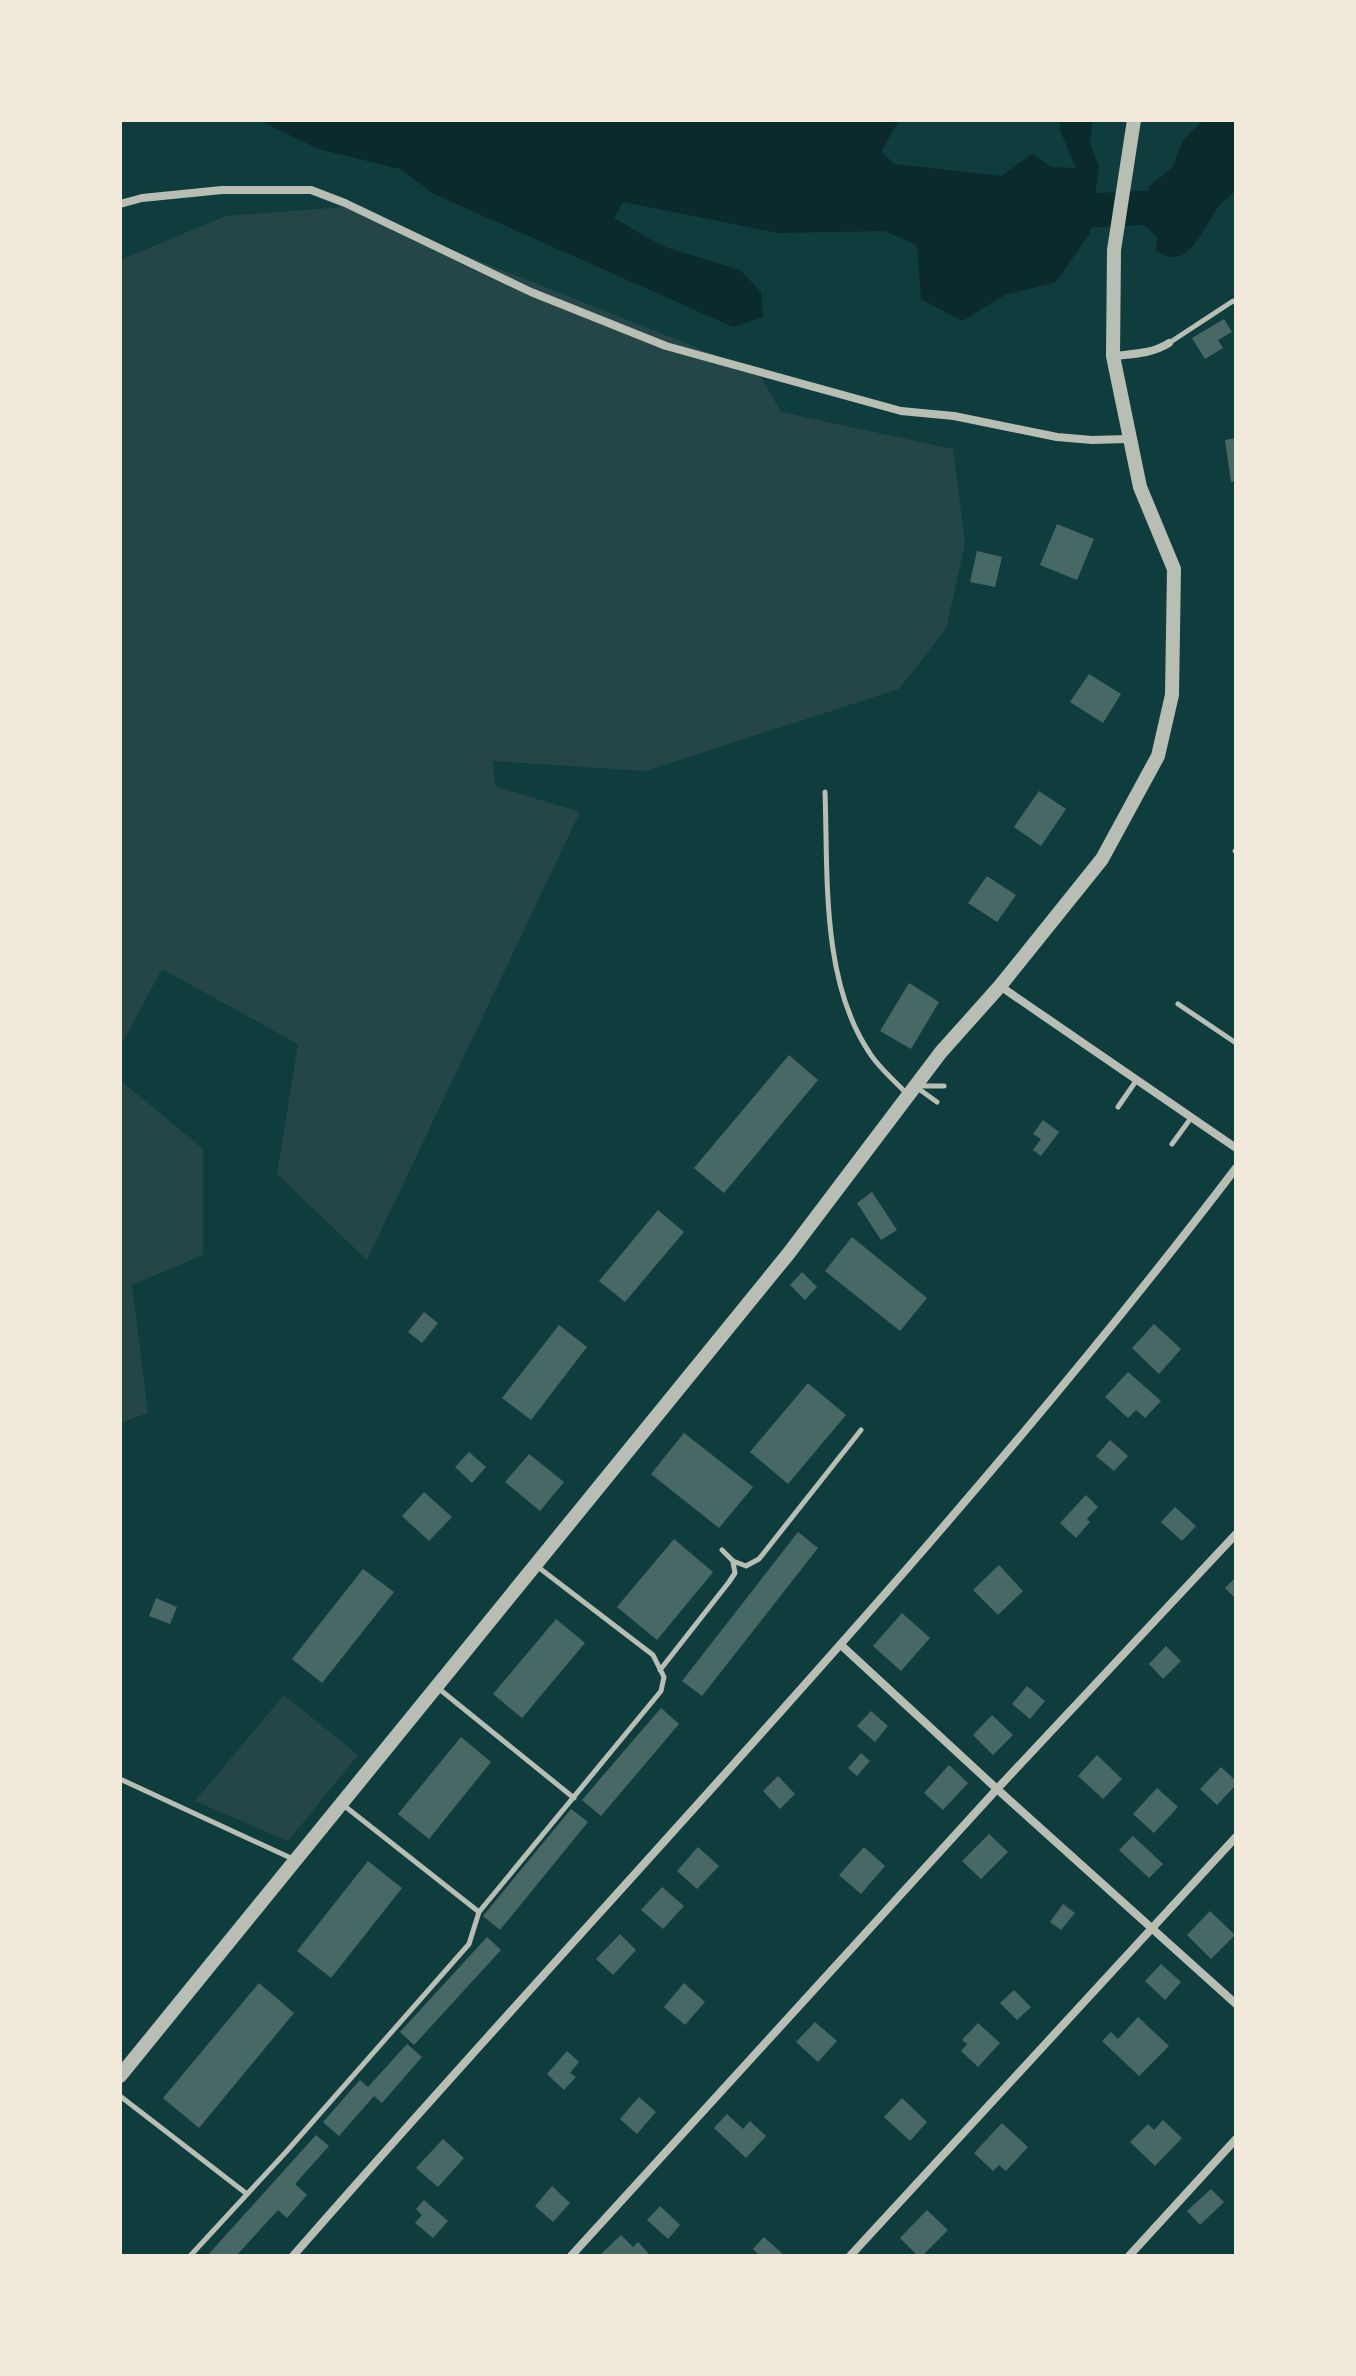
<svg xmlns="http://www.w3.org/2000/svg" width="1356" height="2376" viewBox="0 0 1356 2376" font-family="'PT Sans',sans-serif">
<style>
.green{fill:#244646}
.water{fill:#0a2a2b}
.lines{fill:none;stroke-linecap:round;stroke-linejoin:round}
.river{stroke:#0a2a2b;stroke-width:34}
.building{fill:#486865}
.service{stroke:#b8beb3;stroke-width:5}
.minor{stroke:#b8beb3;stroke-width:8}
.tertiary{stroke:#b8beb3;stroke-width:14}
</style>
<rect width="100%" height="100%" fill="#0f3d3e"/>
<!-- green -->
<g class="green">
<path d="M344,207L758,372L781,412L953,449L965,543L946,629L899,689L645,771L493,761L495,786L580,812L367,1260L277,1174L298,1044L162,969L120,1047V260L226,216Z"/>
<path d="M120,1080L203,1149V1255L132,1285L148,1413L120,1423Z"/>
<path d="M284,1695L358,1755L288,1841L195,1801Z"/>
</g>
<!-- water -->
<g class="water">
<path d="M259,120H899L881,152L895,164L1001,176L1032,154L1051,167L1076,168L1060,130V120H1093L1090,143L1099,167L1090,233L1056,282L1005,295L962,321L921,299L917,245L884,231L778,233L623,202L614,218L662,246L740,270L761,292L763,317L733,327L434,194L400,169L318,149Z"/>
<path d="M1203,120H1236V191C1231,195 1225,199 1221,204C1204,222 1190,276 1156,250L1157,237L1143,224L1149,186L1172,168L1182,142Z"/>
</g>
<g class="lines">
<!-- river -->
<path class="river" d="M1048,212L1168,207L1236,158"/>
</g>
<!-- building -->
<g class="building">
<path d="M1224,319L1232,332L1218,340L1223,348L1205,359L1192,338Z"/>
<path d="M1236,438V481L1231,482L1225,440Z"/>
<path d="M1057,524L1094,539L1077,580L1040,565Z"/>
<path d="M977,551L1002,557L995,587L970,582Z"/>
<path d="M1089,674L1121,694L1103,723L1070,702Z"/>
<path d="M1039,791L1066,809L1041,846L1014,827Z"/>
<path d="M987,876L1016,895L997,922L968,903Z"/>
<path d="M909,983L939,1002L911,1049L880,1031Z"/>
<path d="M789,1055L818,1080L724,1193L694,1168Z"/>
<path d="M1043,1120L1059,1132L1041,1156L1033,1150L1041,1139L1033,1134Z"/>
<path d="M872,1192L897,1230L881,1240L857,1203Z"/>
<path d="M658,1210L684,1232L625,1302L599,1281Z"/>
<path d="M852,1237L927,1298L900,1331L825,1271Z"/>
<path d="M802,1272L817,1287L805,1300L790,1285Z"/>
<path d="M424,1312L438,1323L422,1343L408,1332Z"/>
<path d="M1154,1324L1181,1349L1159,1374L1132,1348Z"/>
<path d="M559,1325L587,1347L531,1420L502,1398Z"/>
<path d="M1128,1372L1161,1401L1145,1418L1136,1410L1128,1418L1105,1397Z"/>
<path d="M808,1383L846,1415L788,1484L750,1452Z"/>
<path d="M684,1433L753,1487L719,1528L651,1474Z"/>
<path d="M1110,1440L1128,1456L1114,1471L1096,1456Z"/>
<path d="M469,1452L486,1467L472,1483L455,1467Z"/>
<path d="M529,1454L564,1482L540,1511L505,1482Z"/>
<path d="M424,1492L452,1517L429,1541L402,1516Z"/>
<path d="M1086,1495L1098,1507L1087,1519L1090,1522L1076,1538L1060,1523Z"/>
<path d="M1175,1507L1196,1526L1182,1541L1161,1522Z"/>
<path d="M798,1532L818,1548L702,1696L682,1681Z"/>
<path d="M674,1539L713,1572L657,1640L617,1607Z"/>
<path d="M999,1565L1023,1591L998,1615L973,1590Z"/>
<path d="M363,1569L394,1592L322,1683L292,1659Z"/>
<path d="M1236,1577V1599L1225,1588Z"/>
<path d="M156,1598L177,1607L170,1624L149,1616Z"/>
<path d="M902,1613L930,1638L901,1671L873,1646Z"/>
<path d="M556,1619L585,1643L522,1718L493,1694Z"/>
<path d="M1166,1646L1181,1661L1163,1679L1149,1664Z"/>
<path d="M1027,1686L1045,1701L1030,1719L1012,1704Z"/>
<path d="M661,1708L679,1724L601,1816L582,1800Z"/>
<path d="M871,1711L888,1726L875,1742L857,1726Z"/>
<path d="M992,1715L1013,1735L993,1755L973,1735Z"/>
<path d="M461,1737L491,1762L429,1839L398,1814Z"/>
<path d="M861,1753L870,1761L857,1776L848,1768Z"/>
<path d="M1097,1755L1122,1779L1103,1799L1078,1776Z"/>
<path d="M949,1765L968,1783L943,1810L924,1793Z"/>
<path d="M1221,1767L1236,1781V1785L1217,1805L1200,1789Z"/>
<path d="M778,1776L795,1794L780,1809L763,1791Z"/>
<path d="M1157,1788L1178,1807L1154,1833L1133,1814Z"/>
<path d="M571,1809L588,1822L500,1930L483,1916Z"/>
<path d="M989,1834L1008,1852L981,1879L962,1861Z"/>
<path d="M1133,1836L1163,1864L1149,1878L1119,1850Z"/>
<path d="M698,1847L719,1866L697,1889L677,1871Z"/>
<path d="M864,1847L885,1866L861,1894L839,1875Z"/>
<path d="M368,1861L402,1888L331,1978L297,1951Z"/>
<path d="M662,1887L684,1906L663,1929L641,1910Z"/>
<path d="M1063,1904L1075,1913L1061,1930L1050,1922Z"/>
<path d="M1210,1911L1235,1935L1211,1959L1187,1935Z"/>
<path d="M620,1934L636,1950L613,1975L596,1959Z"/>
<path d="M487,1937L501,1950L414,2045L400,2032Z"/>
<path d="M1161,1964L1181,1982L1165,2000L1145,1981Z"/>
<path d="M259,1983L294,2013L199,2128L163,2098Z"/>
<path d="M684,1983L705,2002L685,2025L664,2007Z"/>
<path d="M1014,1990L1031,2007L1017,2020L1000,2003Z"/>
<path d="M1138,2017L1169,2046L1139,2076L1102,2041L1111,2032L1118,2039Z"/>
<path d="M815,2022L837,2041L818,2062L796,2042Z"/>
<path d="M978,2023L1000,2043L978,2067L961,2051L967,2044L962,2040Z"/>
<path d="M407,2044L422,2057L382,2103L374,2096L339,2136L323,2122L360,2080L368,2087Z"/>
<path d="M567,2051L579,2062L570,2073L576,2077L564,2090L547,2074Z"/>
<path d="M639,2097L656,2112L637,2134L620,2119Z"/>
<path d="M902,2098L927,2122L910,2141L884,2117Z"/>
<path d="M727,2114L743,2129L750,2121L766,2136L746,2158L714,2128Z"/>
<path d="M1163,2120L1182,2138L1155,2166L1130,2142L1148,2124L1154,2130Z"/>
<path d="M1002,2123L1028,2147L1006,2171L999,2165L993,2171L974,2153Z"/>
<path d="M316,2135L329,2146L295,2184L307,2195L287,2218L278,2210L236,2256H207Z"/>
<path d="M443,2139L464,2158L438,2187L416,2168Z"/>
<path d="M552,2186L570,2203L553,2222L535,2206Z"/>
<path d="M1211,2189L1224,2202L1200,2225L1187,2211Z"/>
<path d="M424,2200L448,2221L433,2238L415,2223L422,2215L416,2209Z"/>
<path d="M660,2206L680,2225L668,2239L647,2220Z"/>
<path d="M927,2210L948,2230L922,2256H918L900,2238Z"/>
<path d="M621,2235L633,2247L638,2242L651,2256H599Z"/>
<path d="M764,2237L785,2256H760L753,2249Z"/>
</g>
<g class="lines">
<!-- service -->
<g class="service">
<path d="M1169,343L1233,301L1236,303"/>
<path d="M825,792C828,875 821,980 869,1052C878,1067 894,1080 906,1093"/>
<path d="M1235,851H1236"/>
<path d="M1178,1004L1236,1043"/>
<path d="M920,1086H944"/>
<path d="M916,1087L937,1102"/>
<path d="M1118,1107L1136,1081"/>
<path d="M1172,1144L1191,1118"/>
<path d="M722,1550L733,1561L746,1566L759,1559L861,1430"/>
<path d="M660,1670L729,1582L735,1573L733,1562"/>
<path d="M438,1688L574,1798"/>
<path d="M120,1779L293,1859"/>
<path d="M342,1804L479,1912"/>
<path d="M120,2096L247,2194"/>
<path d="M190,2256L286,2152L469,1944L479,1912L661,1691L664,1677L653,1655L538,1567"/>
</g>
<!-- minor -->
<g class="minor">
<path d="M120,204L142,198L222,190H311L345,203L531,292L666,346L901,411L954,416L1057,437L1092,440L1128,439"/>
<path d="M1113,356C1132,354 1152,354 1169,343"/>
<path d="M1000,986L1236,1148"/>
<path d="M841,1645L997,1789L1236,2004"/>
<path d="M293,2256C608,1895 945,1550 1236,1168"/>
<path d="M571,2256L997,1789L1236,1534"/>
<path d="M850,2256L1236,1837"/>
<path d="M1129,2256L1236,2139"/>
</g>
<!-- tertiary -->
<path class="tertiary" d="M120,2076L789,1253L941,1052L1000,986L1102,859L1158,756L1172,695L1174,569L1140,487L1113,356L1114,250L1134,120"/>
</g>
<!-- border -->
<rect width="1356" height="2376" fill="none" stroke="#f1e9da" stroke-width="244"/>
</svg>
